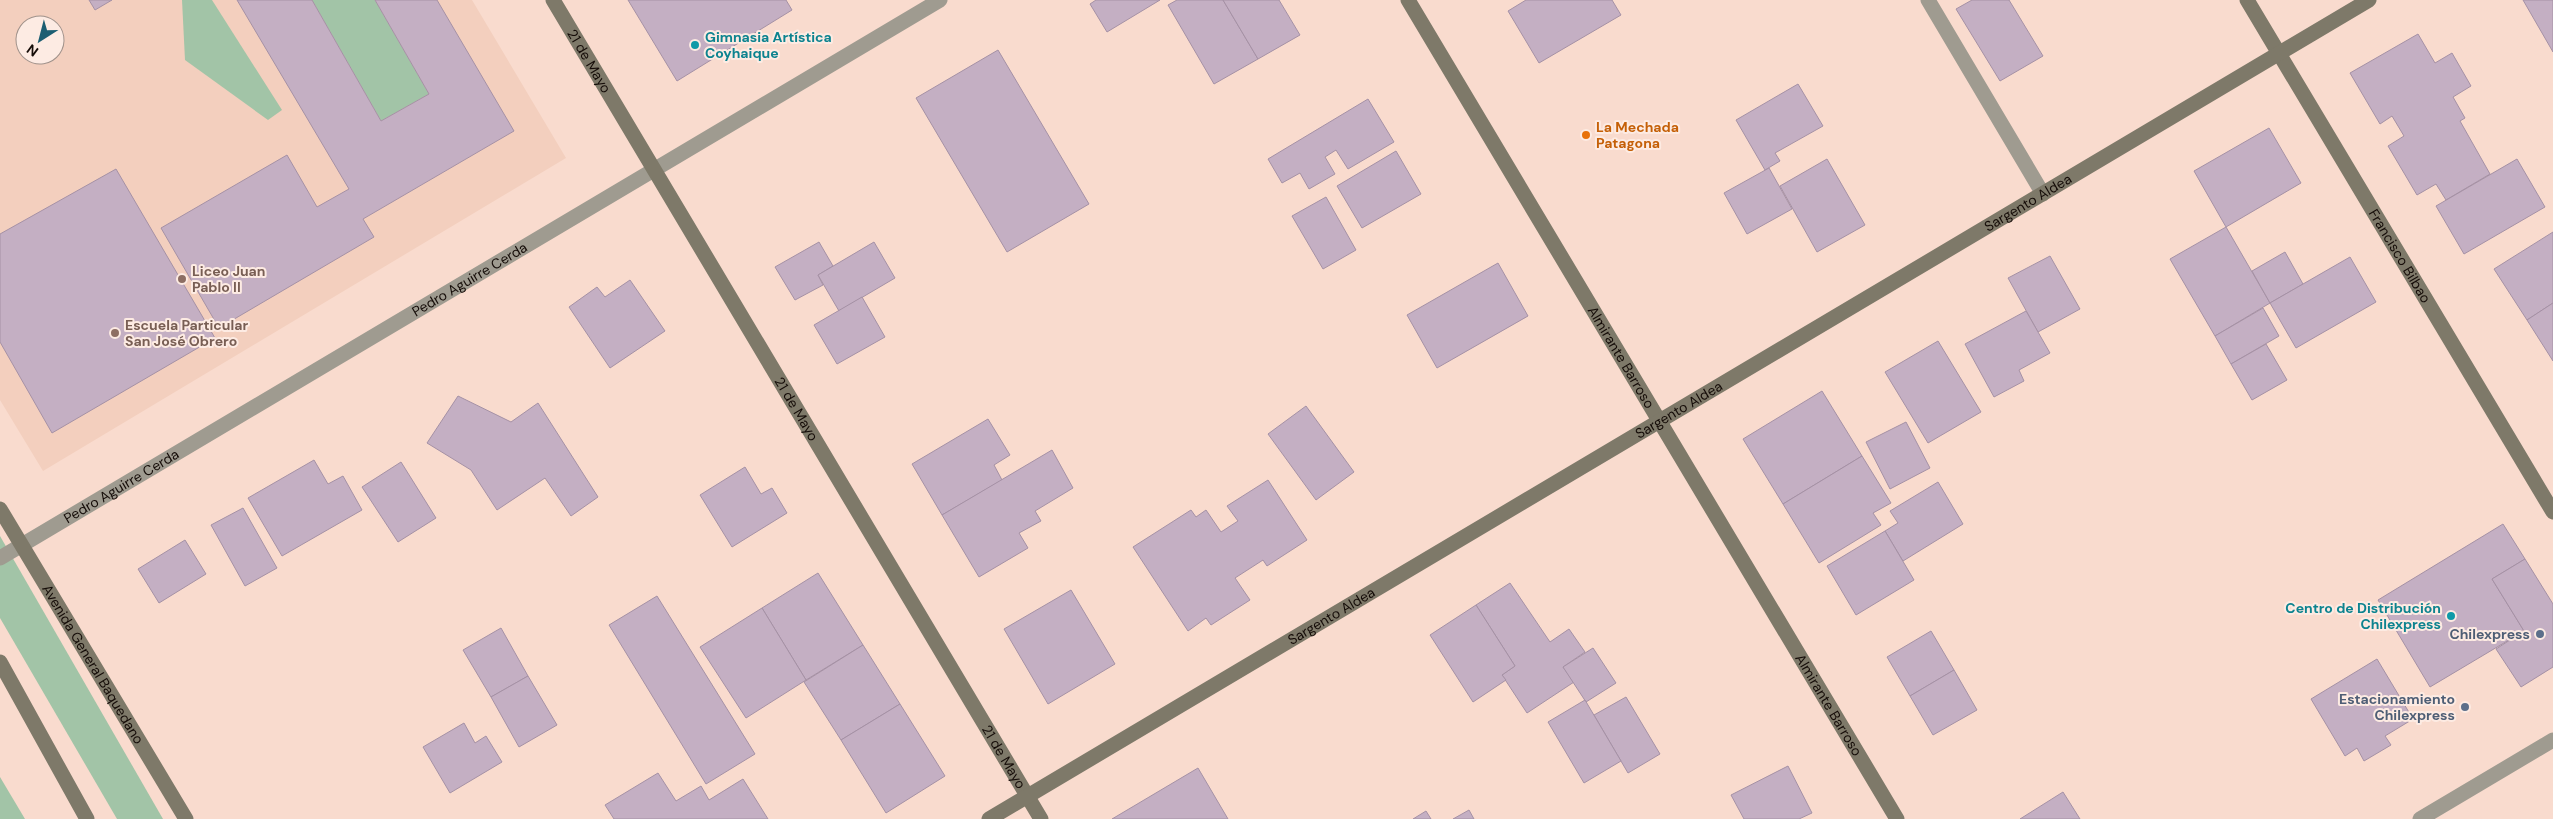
<svg xmlns="http://www.w3.org/2000/svg" width="2553" height="819" viewBox="0 0 2553 819" font-family="'DM Sans',sans-serif">
<style>
.built{fill:#f3cfbe;fill-rule:evenodd}
.green{fill:#a2c4a7}
.building{fill:#c4afc3;stroke:#a591a5}
.lines{fill:none;stroke-linecap:round;stroke-linejoin:round}
.street{stroke:#9f9b90;stroke-width:15}
.secondary{stroke:#7e7969;stroke-width:15}
.culture-dot{fill:#0f9aa8;stroke:#fdebe3;stroke-width:2}
.food-dot{fill:#e8710a;stroke:#fdebe3;stroke-width:2}
.education-dot{fill:#8d6e63;stroke:#fdebe3;stroke-width:2}
.service-dot{fill:#5c6f8a;stroke:#fdebe3;stroke-width:2}
.labels{text-anchor:middle;dominant-baseline:central;stroke-width:4;stroke-linejoin:round;paint-order:stroke}
.culture-label{font-size:14px;font-weight:bold;fill:#0d838f;stroke:#fdebe3;text-anchor:start}
.street-label{font-size:14px;fill:#150c08;stroke:#fdebe3}
.food-label{font-size:14px;font-weight:bold;fill:#c56008;stroke:#fdebe3;text-anchor:start}
.education-label{font-size:14px;font-weight:bold;fill:#785e54;stroke:#fdebe3;text-anchor:start}
.service-label{font-size:14px;font-weight:bold;fill:#4e5e75;stroke:#fdebe3;text-anchor:end}
</style>
<rect width="100%" height="100%" fill="#f9dbce"/>
<!-- built -->
<path class="built" d="M0,0H472L566,158L43,471L0,400ZM25,25H55V55H25Z"/>
<!-- green -->
<g class="green">
<path d="M182,0H212L282,110L268,120L185,60Z"/>
<path d="M312,0H375L429,94L381,121Z"/>
<path d="M0,536L163,819H117L0,618Z"/>
<path d="M0,777L25,819H0Z"/>
</g>
<!-- building -->
<g class="building">
<path d="M89,0H112L95,10Z"/>
<path d="M237,0H312L381,121L429,94L375,0H437L514,131L363,219L374,237L219,328L161,228L287,155L317,207L349,189Z"/>
<path d="M628,0H786L792,10L677,81Z"/>
<path d="M1096,0H1160L1107,32L1090,4Z"/>
<path d="M1177,0H1223L1258,59L1214,84L1168,5Z"/>
<path d="M1223,0H1279L1300,35L1258,59Z"/>
<path d="M1526,0H1612L1621,15L1539,63L1508,11Z"/>
<path d="M1972,0H2009L2043,56L2000,81L1956,9Z"/>
<path d="M2523,0H2553V52Z"/>
<path d="M2418,34L2435,63L2452,53L2471,86L2453,97L2465,118L2460,121L2490,174L2446,200L2436,184L2417,195L2388,146L2404,136L2392,116L2380,124L2350,73Z"/>
<path d="M998,50L1089,204L1007,252L916,98Z"/>
<path d="M1798,84L1823,126L1775,153L1780,161L1765,170L1736,120Z"/>
<path d="M1368,99L1394,142L1348,169L1336,150L1325,157L1335,174L1309,189L1300,173L1282,183L1268,159Z"/>
<path d="M2269,128L2301,183L2226,227L2194,171Z"/>
<path d="M1396,151L1421,194L1362,228L1337,186Z"/>
<path d="M1827,159L1865,225L1817,252L1780,186Z"/>
<path d="M2517,159L2545,207L2464,254L2436,206Z"/>
<path d="M1769,168L1792,209L1747,234L1724,193Z"/>
<path d="M116,169L215,338L52,433L0,342V234Z"/>
<path d="M1326,197L1356,250L1323,269L1292,216Z"/>
<path d="M2226,227L2270,303L2215,336L2170,259Z"/>
<path d="M2553,232V303L2527,320L2494,269Z"/>
<path d="M819,242L833,266L818,275L823,285L795,300L775,267Z"/>
<path d="M874,242L895,278L839,311L818,275Z"/>
<path d="M2285,252L2303,284L2270,303L2252,271Z"/>
<path d="M2050,256L2080,309L2038,332L2008,278Z"/>
<path d="M2350,257L2376,302L2296,348L2270,303Z"/>
<path d="M1498,263L1528,316L1437,368L1407,315Z"/>
<path d="M630,280L665,331L610,368L569,307L597,287L605,297Z"/>
<path d="M862,297L885,337L837,364L814,325Z"/>
<path d="M2553,303V361L2527,320Z"/>
<path d="M2263,308L2279,336L2231,364L2215,336Z"/>
<path d="M2026,311L2050,353L2019,370L2024,381L1994,397L1965,344Z"/>
<path d="M1938,341L1981,412L1928,443L1885,372Z"/>
<path d="M2266,344L2287,380L2252,400L2231,364Z"/>
<path d="M1822,391L1862,456L1783,504L1743,439Z"/>
<path d="M458,396L511,422L538,403L598,497L571,516L545,478L497,510L471,470L427,443Z"/>
<path d="M1306,406L1354,472L1316,500L1268,434Z"/>
<path d="M988,419L1010,455L994,465L1002,480L942,515L912,464Z"/>
<path d="M1906,422L1930,468L1890,489L1866,442Z"/>
<path d="M1052,450L1073,488L1035,511L1041,521L1019,533L1028,548L979,577L942,515Z"/>
<path d="M1862,456L1891,503L1873,513L1881,525L1819,563L1783,504Z"/>
<path d="M314,460L328,484L343,476L362,510L282,556L248,498Z"/>
<path d="M401,462L436,518L398,542L362,487Z"/>
<path d="M745,467L761,494L772,488L787,513L732,547L700,495Z"/>
<path d="M1268,480L1307,540L1267,566L1263,560L1235,578L1250,600L1211,625L1206,618L1188,631L1133,547L1191,510L1196,517L1206,510L1221,532L1238,521L1227,506Z"/>
<path d="M1938,482L1963,524L1903,561L1885,531L1898,523L1890,511Z"/>
<path d="M243,508L277,568L245,586L211,525Z"/>
<path d="M2503,524L2525,559L2492,579L2524,631L2430,687L2378,600Z"/>
<path d="M1885,531L1914,580L1856,615L1827,566Z"/>
<path d="M185,540L206,574L159,603L138,569Z"/>
<path d="M2525,559L2553,604V667L2521,687L2496,649L2524,631L2492,579Z"/>
<path d="M818,573L863,645L806,680L762,608Z"/>
<path d="M1510,583L1550,642L1569,629L1585,652L1563,667L1574,682L1527,713L1502,675L1515,666L1476,605Z"/>
<path d="M1071,590L1115,664L1048,704L1004,629Z"/>
<path d="M657,596L755,754L706,784L609,625Z"/>
<path d="M1476,605L1515,666L1502,675L1506,680L1473,702L1430,635Z"/>
<path d="M762,608L806,680L746,718L700,647Z"/>
<path d="M501,628L528,676L491,697L463,650Z"/>
<path d="M1931,631L1954,670L1910,696L1887,657Z"/>
<path d="M863,645L900,704L841,740L804,682Z"/>
<path d="M1593,648L1616,683L1586,702L1563,667Z"/>
<path d="M2377,659L2413,719L2385,736L2391,745L2364,761L2357,748L2345,756L2311,699Z"/>
<path d="M1954,670L1977,710L1933,735L1910,696Z"/>
<path d="M528,676L557,725L519,747L491,697Z"/>
<path d="M1626,697L1660,754L1628,773L1594,715Z"/>
<path d="M1585,700L1621,761L1584,783L1548,722Z"/>
<path d="M900,704L945,776L886,813L841,740Z"/>
<path d="M464,723L475,743L486,736L502,762L450,793L423,747Z"/>
<path d="M1788,766L1812,813L1799,819H1744L1731,795Z"/>
<path d="M1198,768L1228,819H1112Z"/>
<path d="M658,773L676,801L701,786L709,800L743,779L768,819H614L605,805Z"/>
<path d="M2063,792L2080,819H2020Z"/>
<path d="M1469,810L1474,819H1453Z"/>
<path d="M1426,811L1431,819H1413Z"/>
</g>
<g class="lines">
<!-- street -->
<g class="street">
<path d="M1928,0L2043,194"/>
<path id="s1" d="M0,558L940,0"/>
<path d="M2420,819L2553,740"/>
</g>
<!-- secondary -->
<g class="secondary">
<path id="s2" d="M553,0L1041,819"/>
<path id="s3" d="M1408,0L1897,819"/>
<path id="s4" d="M2247,0L2553,512"/>
<path id="s5" d="M0,509L186,819"/>
<path d="M0,662L87,819"/>
<path id="s6" d="M989,819L2369,0"/>
</g>
</g>
<!-- markers -->
<g class="culture-dot">
<circle cx="695" cy="45" r="5"/>
<circle cx="2451" cy="616" r="5"/>
</g>
<circle class="food-dot" cx="1586" cy="135" r="5"/>
<g class="education-dot">
<circle cx="182" cy="279" r="5"/>
<circle cx="115" cy="333" r="5"/>
</g>
<g class="service-dot">
<circle cx="2540" cy="634" r="5"/>
<circle cx="2465" cy="707" r="5"/>
</g>
<g class="labels">
<!-- culture labels -->
<g class="culture-label">
<text x="705" y="37">Gimnasia Artística<tspan x="705" dy="16">Coyhaique</tspan></text>
<text x="2441" y="608" text-anchor="end">Centro de Distribución<tspan x="2441" dy="16">Chilexpress</tspan></text>
</g>
<!-- street labels -->
<g class="street-label">
<text stroke="none"><textPath href="#s2" startOffset="71">21 de Mayo</textPath></text>
<text stroke="none"><textPath href="#s6" startOffset="1208">Sargento Aldea</textPath></text>
<text stroke="none"><textPath href="#s4" startOffset="298">Francisco Bilbao</textPath></text>
<text stroke="none"><textPath href="#s1" startOffset="546">Pedro Aguirre Cerda</textPath></text>
<text stroke="none"><textPath href="#s3" startOffset="416">Almirante Barroso</textPath></text>
<text stroke="none"><textPath href="#s2" startOffset="476">21 de Mayo</textPath></text>
<text stroke="none"><textPath href="#s6" startOffset="802">Sargento Aldea</textPath></text>
<text stroke="none"><textPath href="#s1" startOffset="141">Pedro Aguirre Cerda</textPath></text>
<text stroke="none"><textPath href="#s6" startOffset="398">Sargento Aldea</textPath></text>
<text stroke="none"><textPath href="#s5" startOffset="181">Avenida General Baquedano</textPath></text>
<text stroke="none"><textPath href="#s3" startOffset="821">Almirante Barroso</textPath></text>
<text stroke="none"><textPath href="#s2" startOffset="881">21 de Mayo</textPath></text>
</g>
<!-- food labels -->
<g class="food-label">
<text x="1596" y="127">La Mechada<tspan x="1596" dy="16">Patagona</tspan></text>
</g>
<!-- education labels -->
<g class="education-label">
<text x="192" y="271">Liceo Juan<tspan x="192" dy="16">Pablo II</tspan></text>
<text x="125" y="325">Escuela Particular<tspan x="125" dy="16">San José Obrero</tspan></text>
</g>
<!-- service labels -->
<g class="service-label">
<text x="2530" y="634">Chilexpress</text>
<text x="2455" y="699">Estacionamiento<tspan x="2455" dy="16">Chilexpress</tspan></text>
</g>
</g>
<!-- north arrow -->
<g transform="translate(40 40) rotate(216)"><circle r="24" fill="#fdebe3" stroke="#a0928b"/>
<path d="M0-4L9 19L0 12L-9 19Z" fill="#1c5e72"/>
<text y="-8" font-size="14" font-weight="bold" text-anchor="middle" fill="#150c08">N</text>
</g>
</svg>
